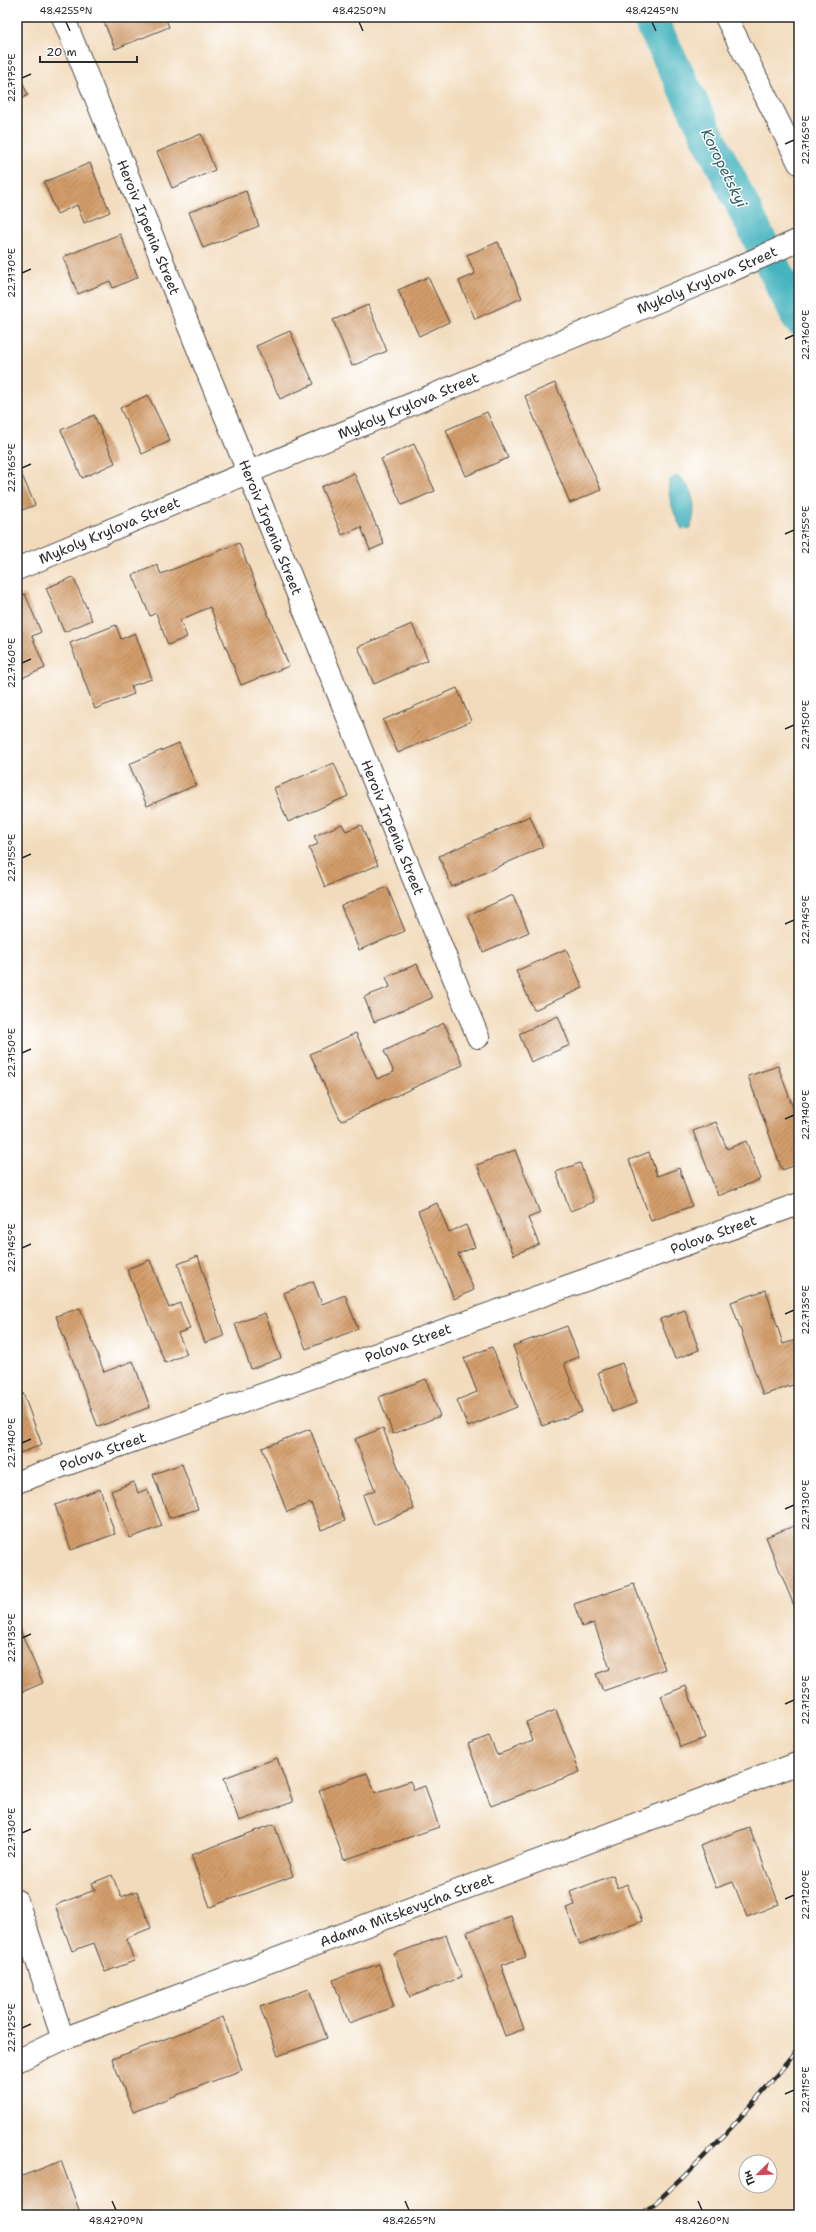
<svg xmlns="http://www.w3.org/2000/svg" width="816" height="2232" viewBox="0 0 816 2232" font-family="'Shantell Sans',sans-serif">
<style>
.water{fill:#45b4be;stroke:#387074}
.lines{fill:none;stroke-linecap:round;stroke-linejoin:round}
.canal{stroke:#45b4be;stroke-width:34}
.building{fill:url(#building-hatch)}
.minor-casing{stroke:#494541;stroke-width:24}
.minor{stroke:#fff;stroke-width:22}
.rail-casing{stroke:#2b2b2b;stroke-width:4.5}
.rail{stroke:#fff;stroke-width:3;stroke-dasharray:9;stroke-linecap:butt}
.ticks{fill:none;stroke:#2b2b2b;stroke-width:1.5}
.labels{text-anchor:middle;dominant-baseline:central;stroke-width:3;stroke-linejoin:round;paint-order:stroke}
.street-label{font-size:14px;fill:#2b2b2b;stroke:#fff}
.water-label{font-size:15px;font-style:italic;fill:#356266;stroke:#fff}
.neatline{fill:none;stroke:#2b2b2b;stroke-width:1.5}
.ticks-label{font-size:10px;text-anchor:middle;fill:#2b2b2b}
</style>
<defs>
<pattern id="building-hatch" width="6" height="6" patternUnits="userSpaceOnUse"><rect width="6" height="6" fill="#d39d6a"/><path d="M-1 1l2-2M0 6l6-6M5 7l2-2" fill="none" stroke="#ab8057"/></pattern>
</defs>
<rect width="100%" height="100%" fill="#fff"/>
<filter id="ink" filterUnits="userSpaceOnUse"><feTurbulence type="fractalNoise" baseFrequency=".025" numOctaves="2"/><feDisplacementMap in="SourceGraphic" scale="8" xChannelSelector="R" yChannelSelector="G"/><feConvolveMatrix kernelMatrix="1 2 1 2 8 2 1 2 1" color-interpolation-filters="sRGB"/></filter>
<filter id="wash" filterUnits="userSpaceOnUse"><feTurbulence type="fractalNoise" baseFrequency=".012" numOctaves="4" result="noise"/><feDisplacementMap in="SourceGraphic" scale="16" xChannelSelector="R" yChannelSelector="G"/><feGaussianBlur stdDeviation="0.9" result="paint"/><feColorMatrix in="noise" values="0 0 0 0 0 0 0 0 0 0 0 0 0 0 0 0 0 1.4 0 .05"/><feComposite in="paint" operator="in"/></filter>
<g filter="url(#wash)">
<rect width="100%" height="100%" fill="#f2dbbc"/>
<!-- water -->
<path class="water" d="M678,476C694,487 698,511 690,528L682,529C674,515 667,496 669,480Z"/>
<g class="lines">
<!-- canal -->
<path class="canal" d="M649,17L799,319"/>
</g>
<g id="blocks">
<!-- building -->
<g class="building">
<path d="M102,17H165L169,27L115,49Z"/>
<path d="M17,70L28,95L17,101Z"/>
<path d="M201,134L215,170L172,188L157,152Z"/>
<path d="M90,163L110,212L84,223L77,205L57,214L44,182Z"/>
<path d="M246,191L259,226L203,248L189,212Z"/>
<path d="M120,234L138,277L113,288L110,281L78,294L63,257Z"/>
<path d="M498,242L522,298L475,319L459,281L475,274L467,255Z"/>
<path d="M428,277L449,322L419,336L398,290Z"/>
<path d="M368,305L387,351L352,366L333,320Z"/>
<path d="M290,331L314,384L280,399L256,346Z"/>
<path d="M555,383L601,490L570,503L525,396Z"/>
<path d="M148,395L170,441L142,454L120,408Z"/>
<path d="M487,412L508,458L466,476L446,430Z"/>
<path d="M94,415L115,463L82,478L61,430Z"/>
<path d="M414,444L435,491L402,505L381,459Z"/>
<path d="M17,464L35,505L17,512Z"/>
<path d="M354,473L384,544L370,550L361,527L342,535L321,487Z"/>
<path d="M239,543L289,666L241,685L210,607L180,620L187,637L168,645L156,613L150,616L133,575L157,565L161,574Z"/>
<path d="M73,577L92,620L64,632L46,588Z"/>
<path d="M25,594L41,632L32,636L45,668L17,680V597Z"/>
<path d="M412,624L428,660L374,684L358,647Z"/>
<path d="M116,625L121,639L135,633L152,679L131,686L134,694L95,709L70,643Z"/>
<path d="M457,688L471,721L398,753L383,720Z"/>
<path d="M179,743L196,785L147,806L129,764Z"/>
<path d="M334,763L348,796L288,822L274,788Z"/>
<path d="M530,816L543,847L452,887L439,856Z"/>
<path d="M342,824L346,831L361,825L378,865L325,887L309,848L318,844L314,836Z"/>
<path d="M387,887L405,931L359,950L341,906Z"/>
<path d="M513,895L529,932L483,952L468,915Z"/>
<path d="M566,949L583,988L534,1010L516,971Z"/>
<path d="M417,964L432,998L374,1022L364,997L390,987L386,977Z"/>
<path d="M558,1016L570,1045L531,1062L519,1034Z"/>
<path d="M444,1023L463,1065L341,1121L310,1054L356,1033L377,1079L394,1072L384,1051Z"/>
<path d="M778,1066L796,1116L799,1115V1164L782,1170L748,1076Z"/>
<path d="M716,1122L727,1149L746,1141L761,1179L718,1196L693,1131Z"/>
<path d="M515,1150L540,1213L528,1218L539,1244L514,1255L477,1165Z"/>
<path d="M649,1152L657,1176L679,1168L692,1206L651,1221L629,1160Z"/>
<path d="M580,1163L594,1202L570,1211L556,1172Z"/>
<path d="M437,1203L449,1232L466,1225L475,1247L458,1254L474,1290L454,1299L418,1211Z"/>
<path d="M198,1256L224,1336L205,1343L178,1264Z"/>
<path d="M150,1260L169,1308L180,1303L190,1329L178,1333L187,1354L165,1363L127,1269Z"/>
<path d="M313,1281L322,1304L345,1295L358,1329L306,1349L284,1293Z"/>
<path d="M766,1290L783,1344L799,1339V1383L763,1395L731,1302Z"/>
<path d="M80,1308L104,1372L133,1361L150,1407L98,1427L56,1316Z"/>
<path d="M685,1310L699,1350L675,1359L660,1319Z"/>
<path d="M265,1313L281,1358L251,1369L235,1324Z"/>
<path d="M567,1326L579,1357L564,1363L582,1412L542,1426L513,1346Z"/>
<path d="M492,1347L517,1407L468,1427L457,1400L477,1392L464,1358Z"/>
<path d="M622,1363L637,1403L612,1412L598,1372Z"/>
<path d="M426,1379L440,1416L393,1434L379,1397Z"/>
<path d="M17,1387L20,1394L23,1393L42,1445L17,1454Z"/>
<path d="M383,1428L414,1509L374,1525L363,1495L375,1490L355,1439Z"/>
<path d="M310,1429L345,1521L321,1530L311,1503L287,1512L262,1448Z"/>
<path d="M182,1464L198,1509L169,1518L153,1474Z"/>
<path d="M134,1482L138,1493L147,1489L162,1526L130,1538L111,1491Z"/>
<path d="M100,1489L115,1534L71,1550L55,1505Z"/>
<path d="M799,1524V1618L766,1537Z"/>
<path d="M634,1584L665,1669L603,1691L596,1674L610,1669L594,1623L582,1627L574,1604Z"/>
<path d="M17,1623L43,1683L17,1694Z"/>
<path d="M686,1686L705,1738L680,1747L661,1696Z"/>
<path d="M556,1710L580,1772L491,1806L468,1744L489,1736L497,1755L533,1741L526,1722Z"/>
<path d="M277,1758L293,1802L239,1821L224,1778Z"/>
<path d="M367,1773L375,1793L410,1781L414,1790L425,1786L439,1827L344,1860L319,1790Z"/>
<path d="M274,1824L293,1876L210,1907L191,1855Z"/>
<path d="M749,1827L779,1904L747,1917L733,1882L716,1888L700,1846Z"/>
<path d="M112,1875L121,1897L137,1891L151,1928L126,1938L134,1961L105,1972L94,1943L72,1951L55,1905L95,1890L92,1883Z"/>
<path d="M613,1875L618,1888L627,1884L642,1921L580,1945L566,1908L575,1905L570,1892Z"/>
<path d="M511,1916L526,1957L501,1965L524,2029L505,2036L467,1932Z"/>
<path d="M446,1935L462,1977L410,1997L394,1954Z"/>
<path d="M379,1964L394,2007L349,2023L333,1980Z"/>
<path d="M309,1989L327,2038L278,2056L260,2007Z"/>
<path d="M223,2017L242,2070L133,2112L112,2059Z"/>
<path d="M61,2161L81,2215H17V2178Z"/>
</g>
</g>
</g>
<g filter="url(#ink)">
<use href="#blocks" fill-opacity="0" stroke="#494541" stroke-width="1"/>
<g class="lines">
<defs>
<g id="minor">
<path id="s1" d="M63,17L478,1037"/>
<path d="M726,17L799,163"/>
<path id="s2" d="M17,569L728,272L799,240"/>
<path id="s3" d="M17,1482L799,1204"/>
<path d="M17,1901L63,2039"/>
<path id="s4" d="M17,2061L63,2039L799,1763"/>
</g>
</defs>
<!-- minor casing -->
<use href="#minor" class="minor-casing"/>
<!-- minor -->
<use href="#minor" class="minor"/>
<defs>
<path id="rail" d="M641,2215C701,2165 750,2108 799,2048"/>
</defs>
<!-- rail casing -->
<use href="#rail" class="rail-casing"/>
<!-- rail -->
<use href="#rail" class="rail"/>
</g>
</g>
<!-- ticks -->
<path class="ticks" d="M66,22L70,31M359,22L363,31M652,22L656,31M22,78L31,74M785,144L794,140M22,273L31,269M785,339L794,335M22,468L31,464M785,534L794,530M22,663L31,659M785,729L794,725M22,858L31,854M785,924L794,920M22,1053L31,1049M785,1119L794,1115M22,1248L31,1244M785,1314L794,1310M22,1443L31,1439M785,1509L794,1505M22,1638L31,1634M785,1704L794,1700M22,1833L31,1829M785,1899L794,1895M22,2028L31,2024M785,2094L794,2090M112,2201L116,2210M405,2201L409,2210M698,2201L702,2210"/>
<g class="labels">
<!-- street labels -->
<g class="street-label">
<text stroke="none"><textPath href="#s1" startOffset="227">Heroiv Irpenia Street</textPath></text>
<text stroke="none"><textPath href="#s2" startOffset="748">Mykoly Krylova Street</textPath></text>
<text stroke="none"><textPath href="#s2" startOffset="424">Mykoly Krylova Street</textPath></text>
<text stroke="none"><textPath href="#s1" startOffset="551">Heroiv Irpenia Street</textPath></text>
<text stroke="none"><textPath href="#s2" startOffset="100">Mykoly Krylova Street</textPath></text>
<text stroke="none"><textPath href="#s1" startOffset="875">Heroiv Irpenia Street</textPath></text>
<text stroke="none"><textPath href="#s3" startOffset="739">Polova Street</textPath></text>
<text stroke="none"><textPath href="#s3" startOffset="415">Polova Street</textPath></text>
<text stroke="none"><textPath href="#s3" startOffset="91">Polova Street</textPath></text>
<text stroke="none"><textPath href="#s4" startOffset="418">Adama Mitskevycha Street</textPath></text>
</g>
<!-- water labels -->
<g class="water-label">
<text transform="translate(724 168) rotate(64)">Koropetskyi</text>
</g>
</g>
<!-- margin -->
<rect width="816" height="2232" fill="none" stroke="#fff" stroke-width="44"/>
<!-- north arrow -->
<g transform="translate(758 2174) rotate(247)"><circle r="19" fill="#ffffff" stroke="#aaaaaa"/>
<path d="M0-3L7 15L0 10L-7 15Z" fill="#d1495b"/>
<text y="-6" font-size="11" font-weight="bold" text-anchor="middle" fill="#2b2b2b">Пн</text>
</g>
<!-- scale -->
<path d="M40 56v6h97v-6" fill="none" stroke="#2b2b2b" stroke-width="2"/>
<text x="46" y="56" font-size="12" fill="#2b2b2b" stroke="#ffffff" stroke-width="3" paint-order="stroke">20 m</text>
<rect x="22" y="22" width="772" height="2188" class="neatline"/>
<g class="ticks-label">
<text x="66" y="14">48.4255°N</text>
<text x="359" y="14">48.4250°N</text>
<text x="652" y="14">48.4245°N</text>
<text transform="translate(11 78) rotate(-90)" y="4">22.7175°E</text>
<text transform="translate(805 140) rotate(-90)" y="4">22.7165°E</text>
<text transform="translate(11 273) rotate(-90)" y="4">22.7170°E</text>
<text transform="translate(805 335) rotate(-90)" y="4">22.7160°E</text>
<text transform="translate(11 468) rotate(-90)" y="4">22.7165°E</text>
<text transform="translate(805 530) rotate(-90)" y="4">22.7155°E</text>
<text transform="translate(11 663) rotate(-90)" y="4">22.7160°E</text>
<text transform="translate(805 725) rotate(-90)" y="4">22.7150°E</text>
<text transform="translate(11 858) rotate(-90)" y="4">22.7155°E</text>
<text transform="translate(805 920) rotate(-90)" y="4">22.7145°E</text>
<text transform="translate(11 1053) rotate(-90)" y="4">22.7150°E</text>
<text transform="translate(805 1115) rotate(-90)" y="4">22.7140°E</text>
<text transform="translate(11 1248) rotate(-90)" y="4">22.7145°E</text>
<text transform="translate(805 1310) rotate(-90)" y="4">22.7135°E</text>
<text transform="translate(11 1443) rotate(-90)" y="4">22.7140°E</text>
<text transform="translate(805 1505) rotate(-90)" y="4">22.7130°E</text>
<text transform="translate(11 1638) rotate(-90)" y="4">22.7135°E</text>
<text transform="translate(805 1700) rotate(-90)" y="4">22.7125°E</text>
<text transform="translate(11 1833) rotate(-90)" y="4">22.7130°E</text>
<text transform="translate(805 1895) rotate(-90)" y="4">22.7120°E</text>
<text transform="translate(11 2028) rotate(-90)" y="4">22.7125°E</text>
<text transform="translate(805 2090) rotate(-90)" y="4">22.7115°E</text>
<text x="116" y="2224">48.4270°N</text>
<text x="409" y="2224">48.4265°N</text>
<text x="702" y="2224">48.4260°N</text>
</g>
</svg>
